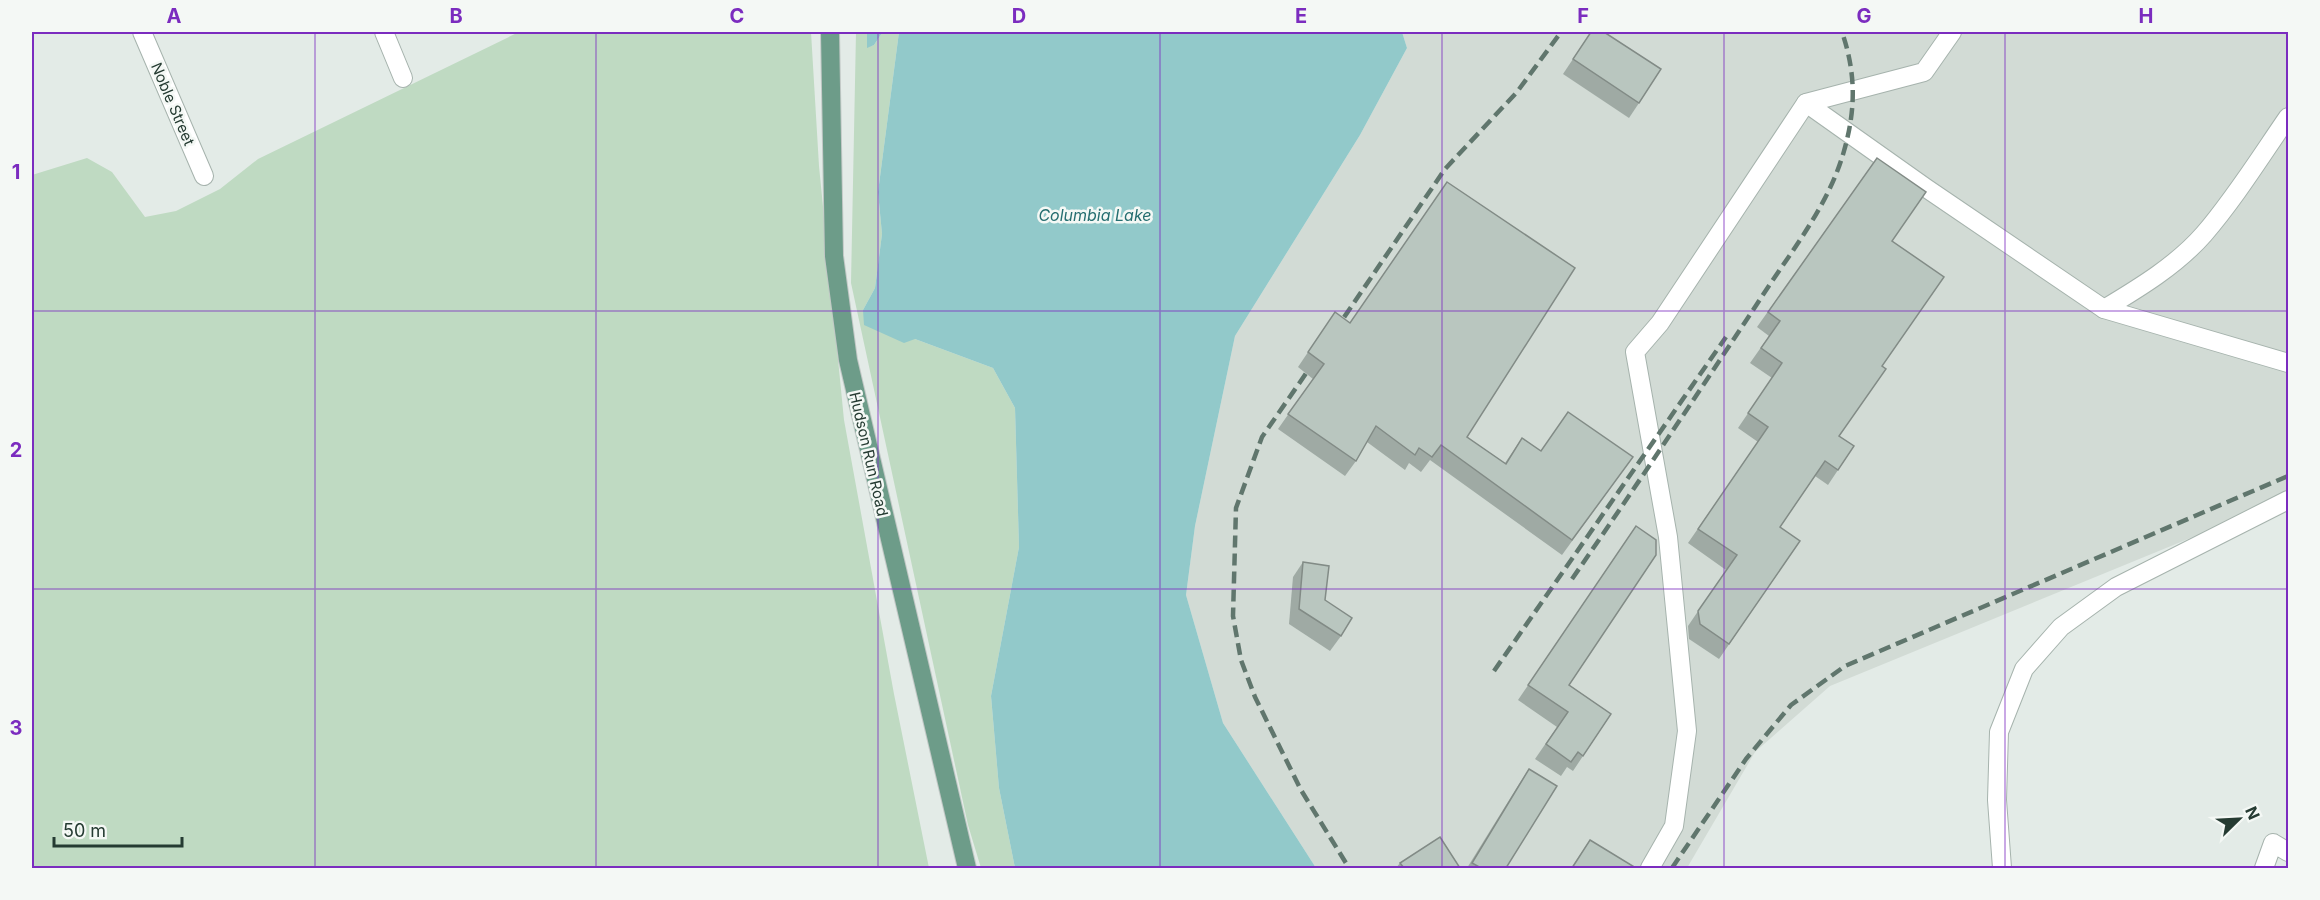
<svg xmlns="http://www.w3.org/2000/svg" width="2320" height="900" viewBox="0 0 2320 900" font-family="Inter,sans-serif">
<style>
.built{fill:#d2dbd5}
.green{fill:#bfdac2}
.water{fill:#92c9ca}
.lines{fill:none;stroke-linecap:round;stroke-linejoin:round}
.minor-casing{stroke:#a6b3ad;stroke-width:20}
.major-casing{stroke:#c2c8c6;stroke-width:20}
.minor{stroke:#fff;stroke-width:18}
.major{stroke:#6d9c89;stroke-width:18}
.rail{stroke:#60766d;stroke-width:4.5;stroke-dasharray:12 6;stroke-linecap:butt}
.wall{fill:#9faaa4}
.building{fill:#b9c6bf;stroke:#828b86;stroke-width:1.5}
.grid{fill:none;stroke:#7b2cbf;stroke-width:1.5;stroke-opacity:0.55}
.labels{text-anchor:middle;dominant-baseline:central;stroke-width:5;stroke-linejoin:round;paint-order:stroke}
.street-label{font-size:15px;fill:#253b32;stroke:#f4f8f5}
.water-label{font-size:16px;font-style:italic;fill:#256e70;stroke:#f4f8f5}
.neatline{fill:none;stroke:#7b2cbf;stroke-width:2}
.grid-label{font-size:20px;text-anchor:middle;font-weight:bold;fill:#7b2cbf}
</style>
<rect width="100%" height="100%" fill="#e3ebe7"/>
<!-- built -->
<path class="built" d="M1402,32H2288V498L1830,686L1755,752L1687,868H1316L1223,723L1186,595L1195,526L1235,336L1360,135L1407,48Z"/>
<!-- green -->
<g class="green">
<path d="M519,32H811L819,166L844,420L894,694L929,868H32V175L87,158L112,172L145,217L176,211L220,189L258,159Z"/>
<path d="M856,32H867V47L874,45L882,33L899,32L878,192L882,234L875,288L863,310L915,339L993,368L1015,408L1019,547L991,696L999,788L1015,868H981L968,825L851,283Z"/>
</g>
<!-- water -->
<g class="water">
<path d="M867,32H890L882,33L874,45L867,48Z"/>
<path d="M899,32H1402L1407,48L1360,135L1235,336L1195,526L1186,595L1223,723L1316,868H1015L999,788L991,696L1019,547L1015,408L993,368L915,339L904,343L864,325L863,310L875,288L882,234L878,192Z"/>
</g>
<g class="lines">
<defs>
<g id="minor">
<path d="M142,32L204,176"/>
<path d="M384,32L403,78"/>
<path d="M1806,103L1926,188L2104,309L2288,363"/>
<path d="M2104,309C2139,288 2177,265 2204,234C2235,198 2261,156 2288,117"/>
<path d="M1650,868L1674,826L1687,731L1668,537L1635,352L1660,323L1806,103L1924,72L1952,32"/>
<path d="M2002,868L1997,800L1999,732L2024,669L2061,627L2116,587L2288,500"/>
<path d="M2264,868L2273,843L2288,852"/>
</g>
<path id="major" d="M830,32L834,256L848,360L967,868"/>
</defs>
<!-- minor casing -->
<use href="#minor" class="minor-casing"/>
<!-- major casing -->
<use href="#major" class="major-casing"/>
<!-- minor -->
<use href="#minor" class="minor"/>
<!-- major -->
<use href="#major" class="major"/>
<!-- rail -->
<g class="rail">
<path d="M1334,332L1445,169L1517,92L1561,32"/>
<path d="M1316,359L1262,437L1236,508L1233,616L1241,660L1255,697L1301,790L1349,868"/>
<path d="M1572,579C1635,488 1696,396 1757,304C1788,255 1828,208 1844,151C1856,109 1856,73 1842,32"/>
<path d="M1494,671L1726,337"/>
<path d="M1672,868L1746,759L1791,705L1845,666L2288,476"/>
</g>
</g>
<!-- wall -->
<g class="wall">
<path d="M1591,32L1639,103L1629,118L1563,74Z"/>
<path d="M1877,158L1892,241L1882,366L1839,436L1854,446L1828,485L1815,476L1780,527L1800,541L1719,659L1689,639L1688,626L1726,570L1688,543L1758,442L1738,428L1772,378L1750,363L1769,336L1757,327Z"/>
<path d="M1325,327L1467,437L1505,463L1522,438L1541,451L1633,457L1562,555L1430,460L1421,472L1409,463L1405,470L1367,442L1356,461L1345,476L1278,429L1313,379L1298,367Z"/>
<path d="M1636,526L1569,685L1611,714L1573,771L1567,767L1561,776L1535,759L1557,727L1518,700Z"/>
<path d="M1303,562L1325,600L1341,636L1330,651L1289,624L1293,577Z"/>
<path d="M1529,769L1506,868H1467L1519,784Z"/>
<path d="M1590,840L1636,868H1571Z"/>
<path d="M1400,863L1460,868H1396Z"/>
</g>
<!-- building -->
<g class="building">
<path d="M1591,32H1604L1661,69L1639,103L1573,59Z"/>
<path d="M1877,158L1926,192L1892,241L1944,277L1882,366L1886,369L1839,436L1854,446L1838,470L1825,461L1780,527L1800,541L1729,644L1700,624L1698,611L1737,555L1698,529L1768,427L1748,413L1782,363L1761,348L1780,321L1768,312Z"/>
<path d="M1447,182L1575,268L1467,437L1506,464L1522,438L1541,451L1568,412L1633,457L1572,540L1441,445L1432,457L1419,448L1415,455L1376,426L1356,461L1288,414L1324,364L1308,352L1335,312L1350,323Z"/>
<path d="M1636,526L1656,540V555L1569,685L1611,714L1583,756L1578,752L1571,762L1546,744L1568,712L1528,685Z"/>
<path d="M1303,562L1329,566L1325,600L1352,618L1341,636L1299,609Z"/>
<path d="M1529,769L1557,786L1506,868H1481L1472,863Z"/>
<path d="M1440,837L1460,868H1404L1400,863Z"/>
<path d="M1590,840L1636,868H1572Z"/>
</g>
<!-- grid -->
<path class="grid" d="M315,32V868M596,32V868M878,32V868M1160,32V868M1442,32V868M1724,32V868M2005,32V868M32,311H2288M32,589H2288"/>
<g class="labels">
<!-- street labels -->
<g class="street-label">
<text transform="translate(173 104) rotate(67)">Noble Street</text>
<text transform="translate(869 454) rotate(77)">Hudson Run Road</text>
</g>
<!-- water labels -->
<g class="water-label">
<text x="1095" y="215">Columbia Lake</text>
</g>
</g>
<!-- border -->
<rect width="2320" height="900" fill="none" stroke="#f4f8f5" stroke-width="66"/>
<!-- north arrow -->
<g transform="translate(2239 819) rotate(66)" stroke="#f4f8f5" stroke-width="4.5" paint-order="stroke">
<path d="M0-4.5L10 22L0 15L-10 22Z" fill="#253b32"/>
<text y="-9" font-size="16" font-weight="bold" text-anchor="middle" fill="#253b32">N</text>
</g>
<!-- scale -->
<path d="M54 837v9h128v-9" fill="none" stroke="#253b32" stroke-width="3"/>
<text x="63" y="837" font-size="18" fill="#253b32" stroke="#f4f8f5" stroke-width="4.5" paint-order="stroke">50 m</text>
<rect x="33" y="33" width="2254" height="834" class="neatline"/>
<g class="grid-label">
<text x="174" y="23">A</text>
<text x="456" y="23">B</text>
<text x="737" y="23">C</text>
<text x="1019" y="23">D</text>
<text x="1301" y="23">E</text>
<text x="1583" y="23">F</text>
<text x="1864" y="23">G</text>
<text x="2146" y="23">H</text>
<text x="16" y="179">1</text>
<text x="16" y="457">2</text>
<text x="16" y="735">3</text>
</g>
</svg>
